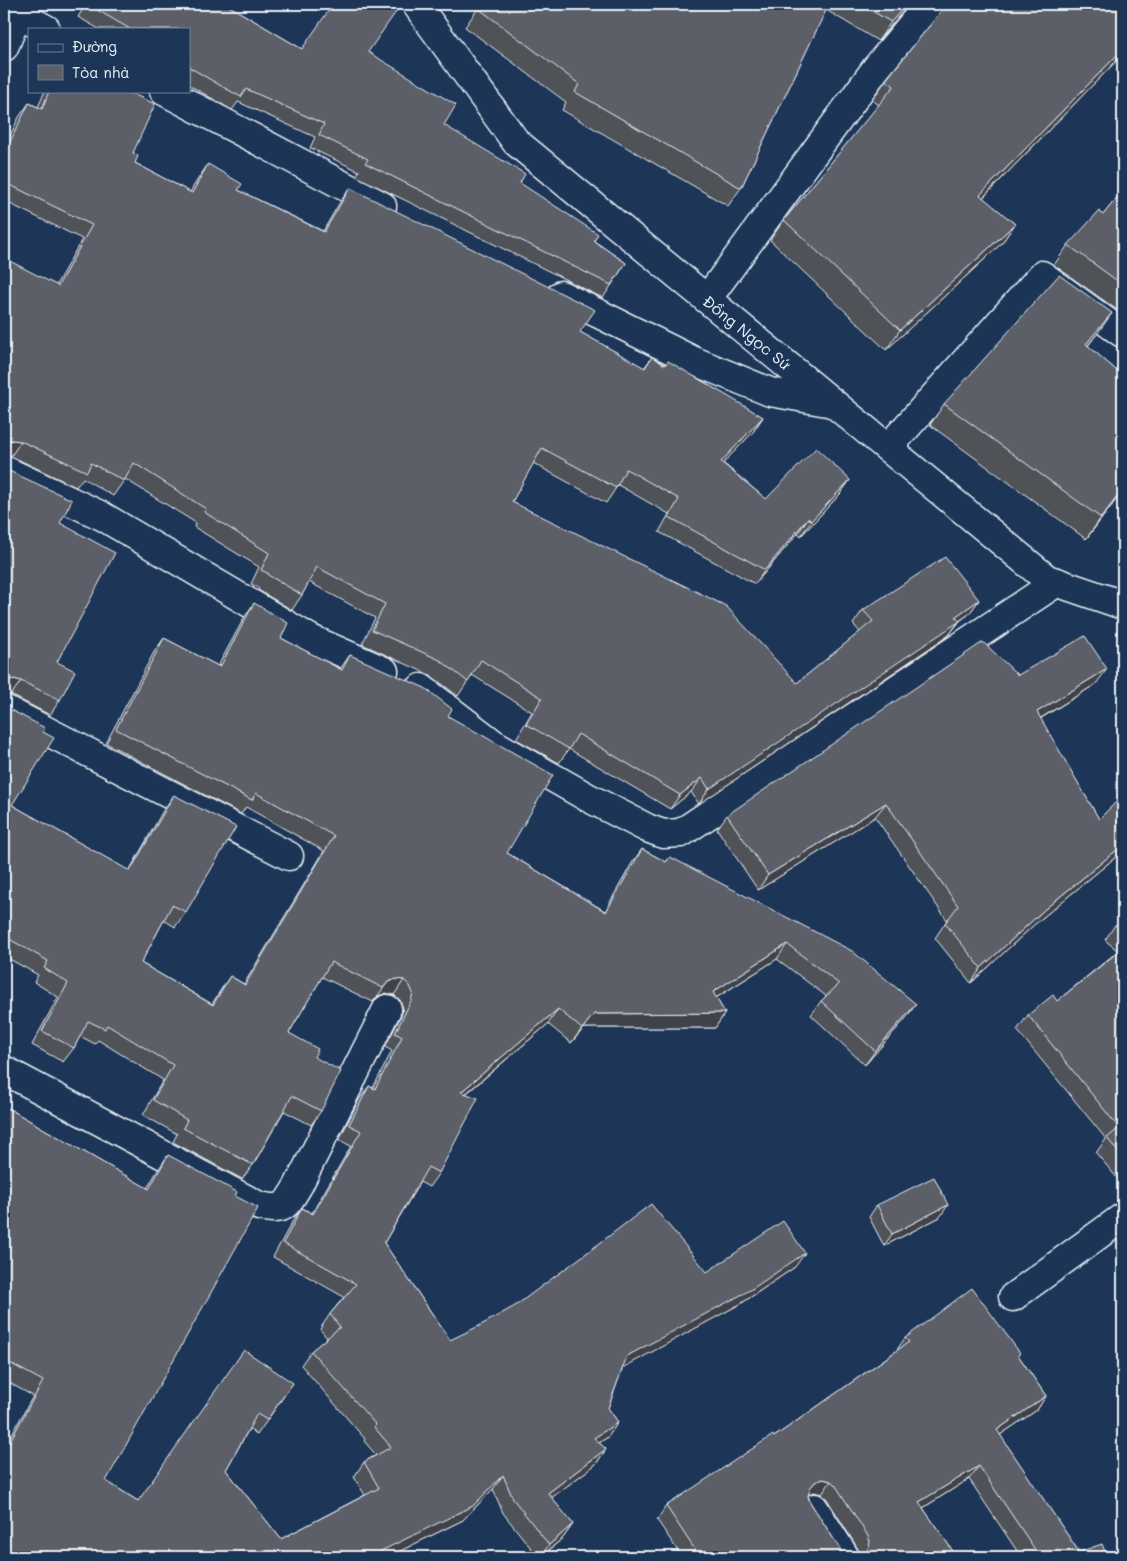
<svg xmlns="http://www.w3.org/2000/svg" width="1127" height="1561" viewBox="0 0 1127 1561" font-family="Mali,sans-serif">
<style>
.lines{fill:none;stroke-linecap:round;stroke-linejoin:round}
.minor-casing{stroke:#e8f1f8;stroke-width:31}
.tertiary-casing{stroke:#e8f1f8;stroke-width:31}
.minor{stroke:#1d3557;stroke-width:28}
.tertiary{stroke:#1d3557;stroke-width:28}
.wall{fill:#4f5259;stroke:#e8f1f8}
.shaded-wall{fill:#404248;stroke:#e8f1f8}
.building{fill:#5c5f67;stroke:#e8f1f8}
.labels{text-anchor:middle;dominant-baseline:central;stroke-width:4.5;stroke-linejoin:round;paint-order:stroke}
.street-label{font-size:16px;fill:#e8f1f8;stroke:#1d3557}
</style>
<rect width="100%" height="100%" fill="#1d3557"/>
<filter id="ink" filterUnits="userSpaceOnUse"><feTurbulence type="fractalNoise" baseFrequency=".02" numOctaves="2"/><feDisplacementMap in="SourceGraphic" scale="10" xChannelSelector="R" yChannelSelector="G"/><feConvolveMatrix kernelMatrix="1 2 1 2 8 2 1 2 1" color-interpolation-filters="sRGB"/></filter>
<g filter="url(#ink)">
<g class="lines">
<defs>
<g id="minor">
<path d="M416,4L516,142L1047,579L1123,605"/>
<path d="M4,7L46,29"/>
<path d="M164,91L382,206"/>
<path d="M561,295L694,361L770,392L833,403"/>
<path d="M707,299L877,67L929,4"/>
<path d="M888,448L1042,275L1122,333L1123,331"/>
<path d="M4,470L102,516L311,639L384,671"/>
<path d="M421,688L494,744L587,797L647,828L663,834L681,833L1057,582"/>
<path d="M4,709L289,856"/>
<path d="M4,1070L259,1206C285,1211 285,1207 298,1186L387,1009"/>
<path d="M1013,1297L1123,1217"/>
<path d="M814,1508L845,1557"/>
</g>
<path id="tertiary" d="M4,47L18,14L26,4"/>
</defs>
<!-- minor casing -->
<use href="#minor" class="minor-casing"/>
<!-- tertiary casing -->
<use href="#tertiary" class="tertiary-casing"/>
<!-- minor -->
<use href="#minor" class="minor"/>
<!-- tertiary -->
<use href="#tertiary" class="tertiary"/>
</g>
<!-- wall -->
<g class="wall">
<path d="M86,4H229V6L302,49L368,52L444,125L520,183L594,241L626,263L603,298L356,176L359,171L310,148L315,137L238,102L232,110L189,85V29H99L78,17Z"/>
<path d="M481,4H909L878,41L826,10L741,188L728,206L562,110L566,102L465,27Z"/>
<path d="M944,4H1123V54L983,198L1015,224L1001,244L886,350L770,240L784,220L879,105L872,100L886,80L943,9L944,6Z"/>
<path d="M45,91H126L135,163L190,192L198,179L208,164L238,190L323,231L340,202L350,188L580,332L644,368L652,357L665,365L763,417L753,432L723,463L766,499L850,480L840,494L801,536L798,533L755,584L659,532L669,514L618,485L606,503L533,463L512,502L797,683L860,632L853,624L863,610L979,600L969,614L960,621L949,635L699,804L691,792L670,809L569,749L559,763L516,739L532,712L472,675L458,696L430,675L362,644L375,618L309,582L302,595L292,610L258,590L259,588L251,584L259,567L194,527L196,523L125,479L113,496L83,478L76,487L11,456L56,285L82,239L4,201V148L19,117L29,103L38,107Z"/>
<path d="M1123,190V308L1120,312L1054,265L1068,245L1103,215Z"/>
<path d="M1097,334L1088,346L1123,376V491L1086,539L930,425L944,404Z"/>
<path d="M60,523L57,662L60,700L50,715L11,695L4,693Z"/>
<path d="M254,603L281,638L340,669L350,655L448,716L507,853L605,911L632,863L642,849L666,862L670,857L906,1018L865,1065L811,1015L821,1001L826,996L777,959L716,998L725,1013L715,1028H584L571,1043L548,1024L466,1094L439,1173L429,1187L420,1182L384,1243L450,1340L707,1272L795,1267L742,1303L623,1367L608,1408L618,1422L608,1437L599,1443L606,1449L596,1464L551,1498L573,1524L563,1538L541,1557H538L503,1513L493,1489L463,1520L388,1557H4V1448L33,1396L4,1380V1106L147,1188L158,1170L168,1155L106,1481L138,1501L293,1383L257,1435L249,1429L226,1470L281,1539L365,1495L354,1477L364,1462L376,1455L364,1441L365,1439L301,1365L311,1351L327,1338L320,1329L330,1314L344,1297L273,1257L292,1222L302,1208L312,1213L351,1146L339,1140L359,1100L369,1086L373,1088L392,1051L385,1047L401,1016L403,1008L400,1000L394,995L386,993L378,996L373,1002L322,977L289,1033L314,1057L321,1111L311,1125L284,1111L253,1165L242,1179L173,1142L177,1134L143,1115L163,1080L98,1040L95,1044L80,1036L74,1048L63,1062L32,1045L58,997L34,982L38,975L4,956V706L12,805L129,871L164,809L174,795L186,912L175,927L164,920L141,963L212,1004L220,991L230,976L244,984L324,851L246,807L241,814L106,743L154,652L164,638L218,666L244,618Z"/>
<path d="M1018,675L1096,684L1040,719L1099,819L1123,795V851L1035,924L971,983L935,938L947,920L875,817L758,890L717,829L727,815Z"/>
<path d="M1123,918V1185L1096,1153L1106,1139L1017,1030L1028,1015L1057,1001L1118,951L1105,940L1115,925Z"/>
<path d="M877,1205L940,1217L884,1246L869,1217Z"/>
<path d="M905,1338L1018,1355L1046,1396L1037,1410L1000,1435L1079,1552L1107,1557H1021L969,1479L923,1508L957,1557H860L858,1549L827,1499L822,1494L814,1492L808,1494L810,1502L842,1552L848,1557H682L657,1520L666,1506L774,1437L896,1351Z"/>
</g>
<!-- shaded-wall -->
<g class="shaded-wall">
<path d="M907,4H909L878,41L891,22Z"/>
<path d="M1123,49V54L966,215L980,195Z"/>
<path d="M1015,224L1001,244L886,350L900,330Z"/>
<path d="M1112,313L1097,334L1071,366L1086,344Z"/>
<path d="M763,417L753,432L711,476L721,462Z"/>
<path d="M12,440L21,441L11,456L4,455V444L5,443Z"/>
<path d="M850,480L840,494L801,536L811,521Z"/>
<path d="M1123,489V491L1086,539L1101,518Z"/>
<path d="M808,518L798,533L755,584L765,570Z"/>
<path d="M979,600L969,614L959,621L949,635L699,804L709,789Z"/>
<path d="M1107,669L1096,684L1026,727L1037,712Z"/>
<path d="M14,679L21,681L11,695L4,693V684L6,681Z"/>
<path d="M702,778L691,792L670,809L680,795Z"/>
<path d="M886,803L875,817L758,890L768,875Z"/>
<path d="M1123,845V851L1035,924L971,983L981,968L1045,909Z"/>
<path d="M787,944L777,959L703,1006L713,992Z"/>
<path d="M396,979L404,980L394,995L386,993L378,996L373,1002L388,982Z"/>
<path d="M916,1004L906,1018L865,1065L875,1051Z"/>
<path d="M558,1009L548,1024L451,1106L461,1092Z"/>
<path d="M725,1013L715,1028H584L571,1043L582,1029L594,1014Z"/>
<path d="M948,1205L940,1217L884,1246L892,1234Z"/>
<path d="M805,1253L795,1267L742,1303L617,1371L627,1356Z"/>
<path d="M1046,1396L1037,1410L988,1443L997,1430Z"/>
<path d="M618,1422L608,1437L584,1452L594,1438Z"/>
<path d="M606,1449L596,1464L538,1508L548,1493Z"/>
<path d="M979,1466L969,1479L910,1516L919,1502Z"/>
<path d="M503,1475L493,1489L463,1520L388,1557H375L379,1552Z"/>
<path d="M823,1479L831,1481L822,1494L814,1492L805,1495L810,1488L815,1482Z"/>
<path d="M573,1524L563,1538L540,1557L549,1545Z"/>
</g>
<!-- building -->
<g class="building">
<path d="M87,4H229V6L302,49L333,4H396L400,6L368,52L456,105L444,125L525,174L520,183L598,234L594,241L626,263L611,285L365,163L368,159L319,135L324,124L246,89L241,97L223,87L189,67V29H130Z"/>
<path d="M481,4H829L741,188L575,92L579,84L478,8Z"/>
<path d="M860,4H907L891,22Z"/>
<path d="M947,4H1123V49L980,195L1015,224L900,330L784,220L894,86L886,80Z"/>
<path d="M49,91H126L155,104L133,153L138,156L135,163L192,193L208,164L242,184L238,190L324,232L350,188L595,310L580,332L645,368L652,357L665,365L668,361L763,417L721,462L766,499L816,448L850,480L811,521L808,518L765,570L669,517L679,499L626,469L616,488L542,448L512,502L726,606L797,683L873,621L863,610L945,557L979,600L955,617L960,621L709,789L702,778L680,795L578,734L569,749L526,724L542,698L481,660L468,682L440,660L372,630L385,604L317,567L302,595L268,575L269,574L261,570L269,553L204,512L206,509L134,463L124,481L91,463L87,472L21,441L12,440L5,443L4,444V258L58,286L92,225L4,182V154L29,103L42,109Z"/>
<path d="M1123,190V285L1068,245L1099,211L1103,215Z"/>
<path d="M1059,275L1112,313L1086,344L1123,376V489L1101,518L944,404Z"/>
<path d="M4,467L7,470L72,500L60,523L115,553L57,662L75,671L60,700L21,681L14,679L6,681L4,684Z"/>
<path d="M254,603L288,623L281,638L342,670L350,655L425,688L452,709L448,716L553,775L507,853L606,912L642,849L666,862L670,857L852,951L916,1004L875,1051L821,1001L839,984L787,944L713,992L725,1013L594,1014L582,1029L558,1009L461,1092L478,1098L439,1173L428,1167L384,1243L450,1340L479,1326L515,1306L596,1246L651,1204L707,1272L783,1221L805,1253L752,1289L627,1356L608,1408L618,1422L594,1438L606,1449L548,1493L573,1524L549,1545L513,1499L503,1475L473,1506L379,1552L382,1557H4V1452L43,1381L4,1360V1106L149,1189L168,1155L237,1192L235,1196L258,1208L106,1481L138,1501L244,1350L293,1383L267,1420L257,1414L226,1470L281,1539L379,1488L364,1462L391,1447L374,1427L376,1425L311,1351L340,1327L330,1314L356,1284L283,1243L302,1208L313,1214L361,1131L349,1125L369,1086L375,1089L402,1037L395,1033L411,1001L413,993L410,986L404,980L396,979L388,982L383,988L331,962L289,1033L318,1049L314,1057L341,1071L321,1111L292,1096L253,1165L183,1128L187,1120L153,1100L173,1065L107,1025L105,1029L88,1021L74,1048L42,1031L68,983L44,968L48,961L4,936V706L7,708L45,728L43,732L54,738L12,805L130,871L174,795L236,827L186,912L172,905L141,963L213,1005L230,976L245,985L334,836L256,793L252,800L116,729L164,638L220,667Z"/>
<path d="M1085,636L1107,669L1037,712L1099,819L1123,795V845L1045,909L981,968L945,923L958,906L886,803L768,875L727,815L983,642L1018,675Z"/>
<path d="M1123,918V932L1115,925Z"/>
<path d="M1123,948V1158L1107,1138L1119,1128L1028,1015L1053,995L1057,1001Z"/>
<path d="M934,1177L948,1205L892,1234L877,1205Z"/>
<path d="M972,1288L1020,1353L1018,1355L1046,1396L997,1430L1079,1552L1102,1544L1107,1557H1040L979,1466L919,1502L957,1557H861L868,1550L870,1542L868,1536L836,1486L831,1481L823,1479L815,1482L810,1488L808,1496L810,1502L842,1552L848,1557H708L704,1552L699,1556L666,1506L773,1435L774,1437L909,1342L905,1338Z"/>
</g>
</g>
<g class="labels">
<!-- street labels -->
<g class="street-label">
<text transform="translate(747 332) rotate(39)">Đồng Ngọc Sứ</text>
</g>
</g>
<!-- margin -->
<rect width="1127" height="1561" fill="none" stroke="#1d3557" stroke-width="20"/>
<rect x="10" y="10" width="1107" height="1541" fill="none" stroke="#e8f1f8" stroke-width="2" filter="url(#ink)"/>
<!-- legend -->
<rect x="28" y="28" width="162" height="65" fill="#1d3557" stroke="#6e8097"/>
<rect x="38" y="44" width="25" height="8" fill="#1d3557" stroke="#6e8097"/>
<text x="72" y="52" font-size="15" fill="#e8f1f8">Đường</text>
<rect x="38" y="65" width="25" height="15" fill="#5c5f67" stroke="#6e8097"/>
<text x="72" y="78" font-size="15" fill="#e8f1f8">Tòa nhà</text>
</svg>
